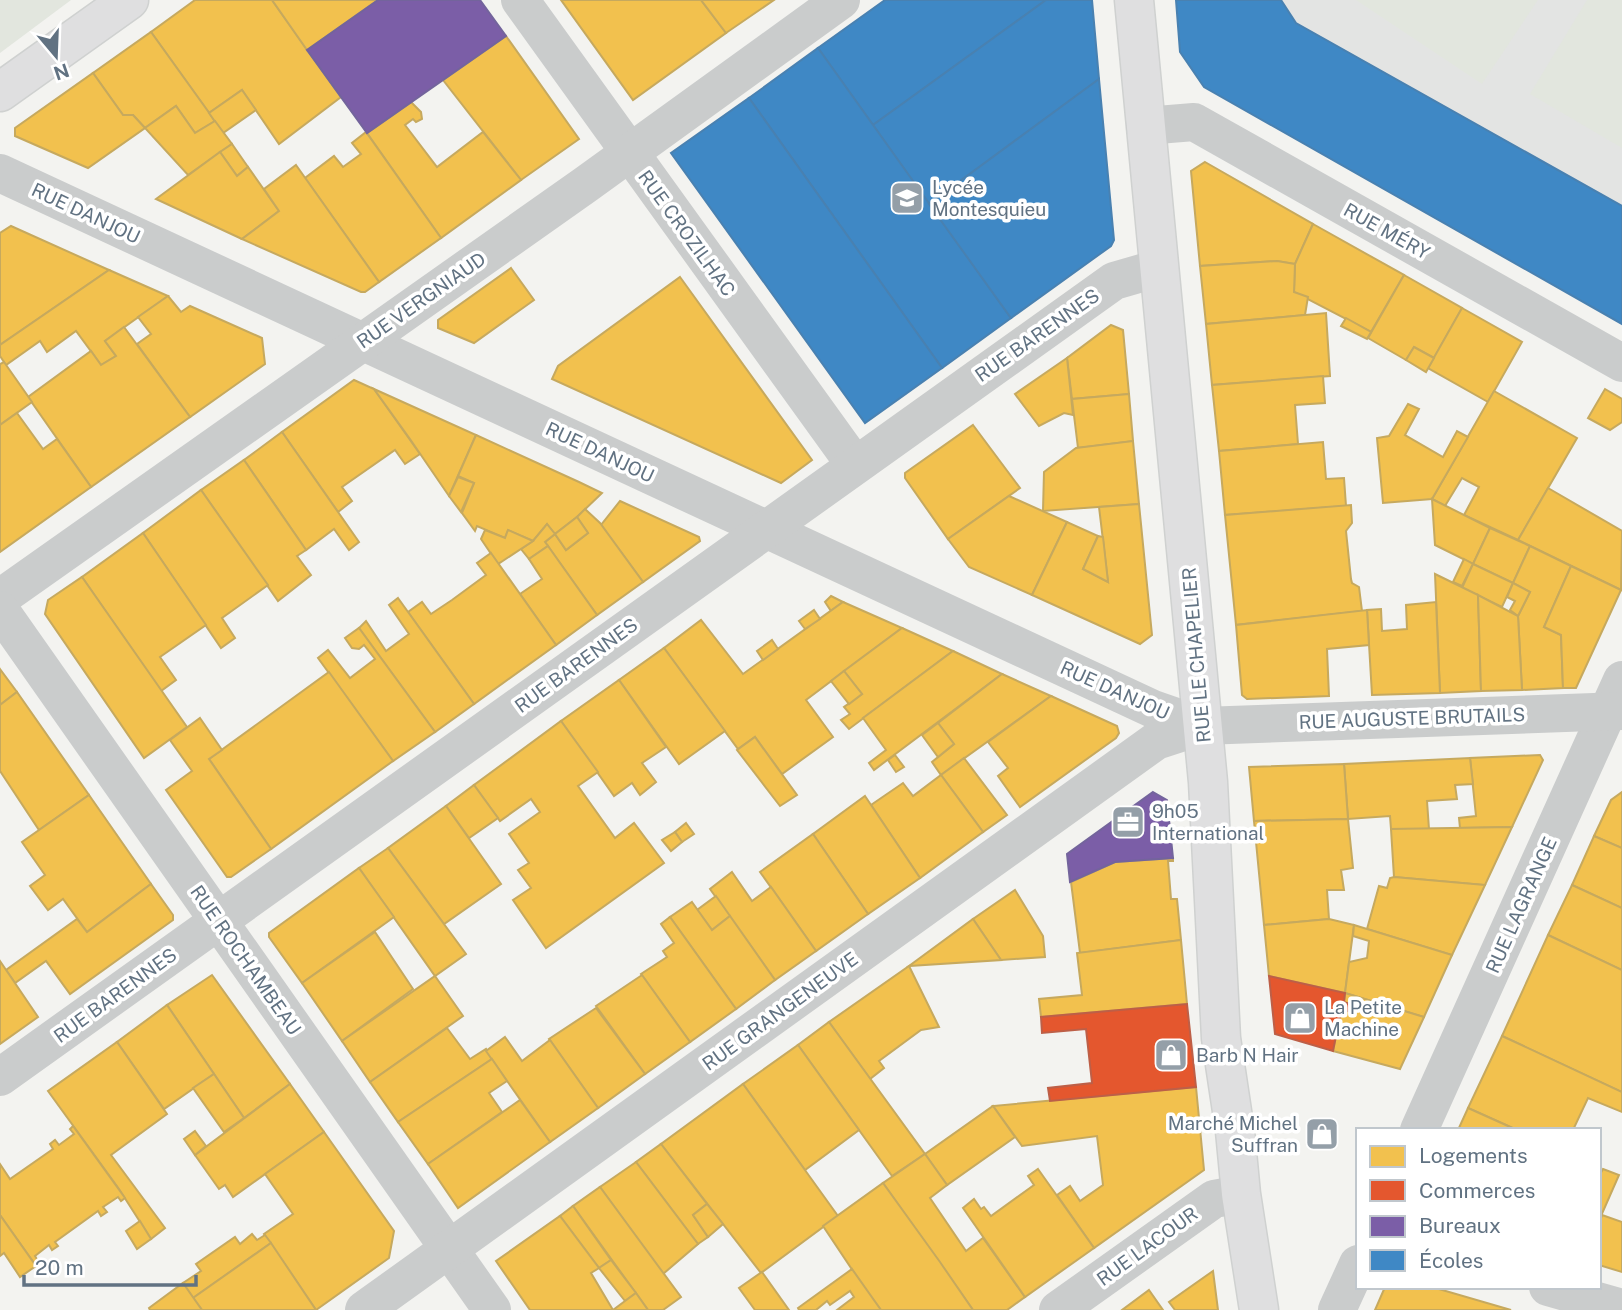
<svg xmlns="http://www.w3.org/2000/svg" width="1622" height="1310" viewBox="0 0 1622 1310" font-family="'Public Sans',sans-serif">
<style>
.built{fill:#e3e4e3}
.green{fill:#e2e6de}
.homes{fill:#f2c14e;stroke:#c6a95e;stroke-width:2}
.shops{fill:#e4572e;stroke:#bd5f47;stroke-width:2}
.offices{fill:#7b5ea7;stroke:#73649c;stroke-width:2}
.schools{fill:#3f88c5;stroke:#4981b1;stroke-width:2}
.lines{fill:none;stroke-linecap:round;stroke-linejoin:round}
.secondary-casing{stroke:#cfd1d0;stroke-width:41}
.street{stroke:#cacccc;stroke-width:38}
.secondary{stroke:#dfdfe0;stroke-width:38}
.labels{text-anchor:middle;dominant-baseline:central;stroke-width:7;stroke-linejoin:round;paint-order:stroke}
.poi-label{font-size:19px;fill:#617282;stroke:#fff;text-anchor:start}
.street-label{font-size:19px;fill:#617282;stroke:#fff}
</style>
<rect width="100%" height="100%" fill="#f3f3f0"/>
<!-- built -->
<path class="built" d="M1176,0H1622V324L1204,87L1180,52Z"/>
<!-- green -->
<g class="green">
<path d="M0,0H71L0,53Z"/>
<path d="M1356,0H1538L1482,84Z"/>
<path d="M1587,0H1622V148L1530,94Z"/>
</g>
<!-- homes -->
<g class="homes">
<path d="M195,0H272L341,97L279,144L242,90L209,113L151,32Z"/>
<path d="M272,0H378L307,50Z"/>
<path d="M561,0H701L726,33L633,100Z"/>
<path d="M701,0H774L726,33Z"/>
<path d="M151,32L215,121L195,133L176,106L145,128L133,115H123L93,73Z"/>
<path d="M506,36L579,139L521,180L443,80Z"/>
<path d="M93,73L123,115H133L145,128L88,168L15,136V128Z"/>
<path d="M242,90L256,110L223,133L209,113Z"/>
<path d="M411,102L421,112L422,119L416,122L413,119L405,125L437,167L483,132L521,180L441,238L367,133Z"/>
<path d="M176,106L195,133L215,121L232,144L188,175L145,128Z"/>
<path d="M366,132L441,238L379,282L305,178L334,156L343,167L361,154L352,143Z"/>
<path d="M232,144L248,167L237,176L220,152Z"/>
<path d="M220,152L237,176L248,167L279,211L242,239L156,199Z"/>
<path d="M1205,162L1313,224L1295,264L1277,261L1200,266L1191,171Z"/>
<path d="M296,165L379,282L365,292H361L242,239L279,211L264,189Z"/>
<path d="M1313,224L1404,275L1371,332L1294,292L1295,264Z"/>
<path d="M11,226L109,270L0,345V233Z"/>
<path d="M1277,261L1295,264L1294,292L1308,297L1305,315L1206,324L1200,266Z"/>
<path d="M511,268L534,300L474,343L438,328V320Z"/>
<path d="M109,270L168,296L105,341L116,356L101,365L76,331L47,352L40,341L6,365L0,356V345Z"/>
<path d="M1404,275L1462,308L1434,358L1414,347L1406,360L1368,338Z"/>
<path d="M680,277L812,460L781,483L552,379L558,366Z"/>
<path d="M168,296L181,312L190,306L262,338L265,364L190,417L137,344L151,334L138,317Z"/>
<path d="M1462,308L1522,342L1488,402L1428,368Z"/>
<path d="M1326,313L1330,376L1212,385L1206,324Z"/>
<path d="M1346,318L1371,332L1367,339L1341,326Z"/>
<path d="M1111,325L1123,330L1129,394L1072,399L1067,358Z"/>
<path d="M124,327L190,417L91,487L28,397L91,351L101,365L116,356L105,341Z"/>
<path d="M1414,347L1434,358L1426,372L1406,360Z"/>
<path d="M1067,358L1073,415L1064,413L1039,426L1015,394Z"/>
<path d="M4,362L32,402L0,425V364Z"/>
<path d="M1323,376L1325,403L1295,405L1298,444L1219,451L1212,385Z"/>
<path d="M354,380L374,389L420,454L405,464L395,450L342,487L352,501L338,512L282,432Z"/>
<path d="M374,389L476,435L449,496L410,439Z"/>
<path d="M1605,389L1622,399V422L1610,430L1588,418Z"/>
<path d="M1494,391L1577,438L1518,540L1464,515L1479,487L1462,478L1445,506L1432,499Z"/>
<path d="M1129,394L1133,441L1078,448L1072,399Z"/>
<path d="M1408,404L1419,409L1405,435L1443,457L1457,431L1468,437L1432,499L1383,503L1377,438L1389,436Z"/>
<path d="M17,413L43,449L57,439L91,487L0,552V425Z"/>
<path d="M973,425L1020,488L948,539L905,478V473Z"/>
<path d="M282,432L359,542L349,550L334,529L306,550L244,460Z"/>
<path d="M476,435L579,482L602,493L577,517L555,534L547,524L533,541L508,530L505,538L477,526L475,531L462,513L474,483L458,476Z"/>
<path d="M1133,441L1139,504L1043,511L1044,472L1076,448Z"/>
<path d="M1323,442L1326,479L1344,478L1346,506L1225,515L1219,451Z"/>
<path d="M244,460L306,550L297,556L311,575L278,601L201,490Z"/>
<path d="M458,477L474,483L461,512L449,496Z"/>
<path d="M1548,488L1622,531L1621,590L1518,540Z"/>
<path d="M201,490L268,585L222,618L235,638L221,648L143,533Z"/>
<path d="M1009,496L1067,522L1032,595L969,567L948,539Z"/>
<path d="M1432,499L1490,528L1473,564L1435,545Z"/>
<path d="M620,501L699,537L700,541L643,582L601,525Z"/>
<path d="M1139,504L1152,635L1140,644L1032,595L1067,522L1098,536L1083,569L1108,582L1099,507Z"/>
<path d="M1351,505L1352,523L1346,531L1351,579L1352,583L1359,587L1362,611L1236,625L1225,515Z"/>
<path d="M585,509L600,523L643,582L597,615L545,542L555,534L566,550L588,533L577,517Z"/>
<path d="M577,517L588,533L566,550L555,534Z"/>
<path d="M547,524L555,534L545,542L548,546L529,559L521,549L533,541Z"/>
<path d="M1490,528L1530,546L1513,583L1473,564Z"/>
<path d="M485,530L505,538L508,530L533,541L498,564L481,539Z"/>
<path d="M143,533L206,625L160,657L176,680L161,691L82,577Z"/>
<path d="M1098,536L1103,537L1108,582L1083,569Z"/>
<path d="M548,546L597,615L556,645L520,594L542,579L529,559Z"/>
<path d="M1530,546L1571,566L1544,627L1561,635L1563,688L1522,690L1518,616L1530,592L1513,583Z"/>
<path d="M491,553L556,645L474,704L408,612L422,602L431,614L452,600L486,575L477,563Z"/>
<path d="M1464,559L1473,564L1462,586L1453,582Z"/>
<path d="M1473,564L1513,583L1502,607L1462,588Z"/>
<path d="M1571,566L1621,590L1576,688H1563L1561,635L1544,627Z"/>
<path d="M1435,574L1478,595L1481,691L1440,693Z"/>
<path d="M82,577L187,727L144,758L45,614L48,600Z"/>
<path d="M1513,583L1530,592L1518,616L1510,610L1515,601L1507,597Z"/>
<path d="M1478,595L1518,616L1522,690L1481,691Z"/>
<path d="M831,596L843,602L831,611L825,602Z"/>
<path d="M398,598L474,704L435,732L359,628L366,621L386,651L409,634L389,605Z"/>
<path d="M843,602L902,628L806,700L833,737L782,774L755,737L738,749L664,648L701,620L743,674Z"/>
<path d="M1436,602L1440,693L1372,695L1367,610L1381,609L1382,631L1407,629L1406,605Z"/>
<path d="M814,610L820,619L805,629L799,621Z"/>
<path d="M1367,610L1369,645L1327,649L1329,696L1247,699L1242,695L1236,625Z"/>
<path d="M359,628L435,732L393,761L318,658L328,650L350,678L375,659L364,645L359,649L352,648L345,638Z"/>
<path d="M902,628L953,651L849,729L841,720L850,714L844,707L862,694L844,671Z"/>
<path d="M772,640L778,649L763,660L757,651Z"/>
<path d="M664,648L725,731L679,764L619,680Z"/>
<path d="M953,651L1002,674L874,770L869,763L886,750L863,718Z"/>
<path d="M0,669L17,692L0,705Z"/>
<path d="M844,671L862,694L849,704L831,681Z"/>
<path d="M329,672L393,761L271,849L209,759Z"/>
<path d="M1002,674L1051,696L941,775L932,762L954,744L938,723Z"/>
<path d="M619,680L666,747L642,763L656,782L640,795L632,783L614,796L561,721Z"/>
<path d="M17,692L89,795L39,830L0,771V705Z"/>
<path d="M1051,696L1117,726L1119,733L1116,738L1020,807L998,776L1008,768L988,742Z"/>
<path d="M200,718L222,750L209,759L271,849L231,877H227L166,790L192,771L170,740Z"/>
<path d="M561,721L598,772L578,786L615,838L634,823L664,863L546,948L513,900L531,888L518,870L529,863L509,834L540,812L531,799L500,821L474,785Z"/>
<path d="M938,723L954,744L938,757L922,735Z"/>
<path d="M755,737L797,795L780,806L737,750Z"/>
<path d="M895,755L904,767L896,772L888,760Z"/>
<path d="M1540,755L1543,760L1512,827L1460,828L1459,818L1476,816L1470,758Z"/>
<path d="M964,758L1007,815L983,832L941,775Z"/>
<path d="M1470,758L1473,784L1455,785L1457,799L1427,801L1429,829H1391L1390,816L1348,819L1344,764Z"/>
<path d="M1344,764L1348,819L1254,821L1249,767Z"/>
<path d="M941,775L983,832L920,878L871,805L903,783L913,796Z"/>
<path d="M474,785L498,818L469,838L446,806Z"/>
<path d="M1622,792V848L1594,836L1611,800Z"/>
<path d="M89,795L151,884L87,932L63,899L48,910L30,886L45,875L22,842Z"/>
<path d="M865,796L920,878L868,914L813,834Z"/>
<path d="M446,806L501,884L444,924L388,848Z"/>
<path d="M1348,819L1353,868L1341,870L1344,890H1327L1329,919L1264,925L1254,821Z"/>
<path d="M686,823L694,834L682,842L675,832Z"/>
<path d="M1512,827L1485,885L1394,877L1391,829Z"/>
<path d="M675,832L682,842L671,851L662,840Z"/>
<path d="M813,834L868,914L816,951L760,872Z"/>
<path d="M1594,836L1622,848V908L1572,885Z"/>
<path d="M388,848L466,954L435,976L359,868Z"/>
<path d="M1173,858V861H1168L1171,899H1177L1181,940L1080,953L1071,882L1115,862Z"/>
<path d="M359,868L394,917L302,983L269,937V933Z"/>
<path d="M732,872L752,901L771,887L816,951L775,980L710,889Z"/>
<path d="M1394,877L1485,885L1452,955L1367,929L1379,886L1387,888L1390,878Z"/>
<path d="M151,884L173,915V920L70,994L46,961L15,983L6,970L77,919L87,932Z"/>
<path d="M1572,885L1622,908V970L1548,935Z"/>
<path d="M1015,890L1043,936L1045,957L1001,960L973,919Z"/>
<path d="M716,896L730,916L712,930L697,910Z"/>
<path d="M692,902L712,930L730,916L775,980L736,1009L670,917Z"/>
<path d="M670,917L736,1009L690,1042L641,974L667,957L663,951L674,943L661,924Z"/>
<path d="M973,919L1001,960L909,966Z"/>
<path d="M1329,919L1354,925L1345,993L1269,976L1264,925Z"/>
<path d="M1354,925L1452,955L1424,1017L1345,993L1349,962L1367,958L1369,941L1353,936Z"/>
<path d="M375,932L413,989L342,1041L302,983Z"/>
<path d="M1548,935L1622,970V1092L1502,1036Z"/>
<path d="M1181,940L1187,1004L1041,1017L1039,999L1082,995L1077,953Z"/>
<path d="M0,961L38,1017L0,1044Z"/>
<path d="M909,966L939,1027L921,1030L879,1061L884,1068L870,1079L829,1022Z"/>
<path d="M212,975L290,1084L244,1118L167,1005Z"/>
<path d="M642,975L690,1042L645,1074L596,1006Z"/>
<path d="M435,976L463,1016L370,1082L342,1041Z"/>
<path d="M1345,993L1424,1017L1400,1069L1333,1051L1341,1011H1353L1355,1006L1344,1002Z"/>
<path d="M167,1005L214,1074L164,1109L117,1042Z"/>
<path d="M596,1008L645,1074L598,1108L549,1039Z"/>
<path d="M829,1022L925,1154L892,1176L798,1045Z"/>
<path d="M447,1028L470,1059L486,1049L492,1059L398,1122L370,1082Z"/>
<path d="M1502,1036L1622,1092V1112L1588,1098L1573,1130H1517L1468,1108Z"/>
<path d="M505,1037L522,1061L550,1040L598,1108L550,1142L486,1051Z"/>
<path d="M117,1042L167,1114L111,1155L165,1228L151,1239L119,1189L48,1091Z"/>
<path d="M798,1045L859,1130L805,1170L743,1084Z"/>
<path d="M492,1059L507,1081L489,1093L502,1112L428,1164L398,1122Z"/>
<path d="M214,1074L244,1118L224,1132L193,1088Z"/>
<path d="M290,1084L324,1132L233,1197L225,1185L219,1189L195,1155Z"/>
<path d="M743,1084L838,1216L761,1273L661,1144Z"/>
<path d="M1196,1087L1204,1170L1094,1248L1057,1195L1070,1186L1080,1201L1103,1185L1097,1136L1022,1146L993,1106Z"/>
<path d="M520,1100L550,1142L458,1208L428,1164Z"/>
<path d="M993,1106L1015,1137L947,1185L925,1154Z"/>
<path d="M1468,1108L1517,1130H1458Z"/>
<path d="M73,1126L125,1198L121,1201L118,1197L103,1207L107,1212L101,1216L98,1211L55,1242L58,1246L52,1250L49,1245L35,1256L38,1261L34,1263L0,1215V1164L10,1179L53,1149L50,1144L55,1140L59,1145L74,1134L70,1129Z"/>
<path d="M195,1131L206,1146L195,1155L184,1139Z"/>
<path d="M324,1132L394,1231L389,1258L316,1310L264,1234L293,1214L265,1174Z"/>
<path d="M661,1144L707,1204L693,1215L708,1237L698,1244L636,1162Z"/>
<path d="M925,1154L947,1185L930,1198L966,1251L983,1238L1025,1297L1007,1310H973L883,1183Z"/>
<path d="M636,1162L698,1244L663,1274L600,1187Z"/>
<path d="M1038,1169L1094,1248L1025,1297L963,1208L974,1199L981,1209L984,1207L991,1216L1034,1185L1028,1176Z"/>
<path d="M1603,1169L1619,1175L1601,1216H1599V1176Z"/>
<path d="M883,1183L940,1262L973,1310H881L867,1292L823,1226Z"/>
<path d="M600,1187L681,1297L663,1310H648L573,1206Z"/>
<path d="M707,1204L723,1224L708,1237L693,1215Z"/>
<path d="M573,1206L611,1260L599,1268L560,1216Z"/>
<path d="M0,1215L36,1266L20,1277L4,1253L0,1256Z"/>
<path d="M1602,1215L1622,1222V1272L1599,1265V1225Z"/>
<path d="M560,1216L599,1268L591,1273L613,1310H530L496,1261Z"/>
<path d="M140,1221L151,1239L137,1249L126,1231Z"/>
<path d="M252,1234L257,1240L265,1235L271,1243L193,1298L183,1283L201,1271L196,1264L235,1237L240,1244Z"/>
<path d="M271,1243L316,1310H202L193,1298Z"/>
<path d="M611,1260L636,1293L625,1301L599,1268Z"/>
<path d="M852,1269L881,1310H837L854,1297L850,1291L830,1305L827,1301L816,1310H799L798,1308Z"/>
<path d="M1213,1271L1218,1310H1175L1169,1302Z"/>
<path d="M762,1272L789,1310H755L739,1288Z"/>
<path d="M183,1283L202,1310H150L149,1308Z"/>
<path d="M1385,1287H1432L1511,1310H1375Z"/>
<path d="M1149,1290L1163,1310H1122Z"/>
<path d="M636,1293L648,1310H613L625,1301Z"/>
</g>
<!-- shops -->
<g class="shops">
<path d="M1269,976L1345,993L1344,1002L1355,1006L1353,1011H1341L1333,1051L1275,1034Z"/>
<path d="M1187,1004L1196,1087L1050,1101L1048,1088L1092,1083L1086,1029L1042,1033L1041,1017Z"/>
</g>
<!-- offices -->
<g class="offices">
<path d="M378,0H480L506,36L367,133L307,50Z"/>
<path d="M1153,792L1167,800L1173,858L1115,862L1070,882L1067,854Z"/>
</g>
<!-- schools -->
<g class="schools">
<path d="M885,0H1046L873,125L818,48Z"/>
<path d="M1046,0H1092L1099,79L929,204L873,125Z"/>
<path d="M1176,0H1281L1296,23L1622,206V324L1204,87L1180,52Z"/>
<path d="M818,48L1011,318L942,368L749,98Z"/>
<path d="M1099,79L1114,240L1111,246L1011,318L929,204Z"/>
<path d="M749,98L942,368L865,423L671,153Z"/>
</g>
<g class="lines">
<defs>
<g id="secondary">
<path d="M1134,0L1208,782L1221,1038L1235,1131L1241,1194L1259,1310"/>
<path d="M0,92L129,0"/>
</g>
</defs>
<!-- secondary casing -->
<use href="#secondary" class="secondary-casing"/>
<!-- street -->
<g class="street">
<path d="M520,0L855,465"/>
<path d="M1145,126L1194,122L1622,363"/>
<path d="M0,173L1153,709L1202,726"/>
<path d="M0,598L585,185L841,0"/>
<path d="M0,610L492,1310"/>
<path d="M0,1077L1114,281L1159,268"/>
<path d="M1419,1130L1622,680"/>
<path d="M1548,1287L1622,1308"/>
<path d="M364,1310L1156,741L1202,726L1622,711"/>
<path d="M1058,1310L1214,1199L1241,1194"/>
<path d="M1337,1310L1358,1264"/>
</g>
<!-- secondary -->
<use href="#secondary" class="secondary"/>
</g>
<!-- icons -->
<defs>
<symbol id="school-square" viewBox="-11 -11 22 22"><rect x="-9" y="-9" width="18" height="18" rx="4" fill="#949fa8" stroke="#fff"/><path d="M0-5L7-2L0 1L-7-2ZM-4 1L0 2.5L4 1V4Q0 6-4 4Z" fill="#fff"/></symbol>
<symbol id="office-square" viewBox="-11 -11 22 22"><rect x="-9" y="-9" width="18" height="18" rx="4" fill="#949fa8" stroke="#fff"/><path d="M-6-3h4V-5.5h4V-3h4V5H-6ZM-1-4.5V-3h2v-1.5ZM-6 0V1H6V0Z" fill="#fff"/></symbol>
<symbol id="shop-square" viewBox="-11 -11 22 22"><rect x="-9" y="-9" width="18" height="18" rx="4" fill="#949fa8" stroke="#fff"/><path d="M-5-2.5h2.3a2.7 3.5 0 0 1 5.4 0H5L5.5 6h-11ZM-1.5-2.5h3a1.5 2.3 0 0 0-3 0Z" fill="#fff"/></symbol>
</defs>
<g fill-rule="evenodd">
<use href="#school-square" x="888" y="179" width="38" height="38"/>
<use href="#office-square" x="1109" y="803" width="38" height="38"/>
<use href="#shop-square" x="1281" y="999" width="38" height="38"/>
<use href="#shop-square" x="1152" y="1036" width="38" height="38"/>
<use href="#shop-square" x="1303" y="1115" width="38" height="38"/>
</g>
<g class="labels">
<!-- poi labels -->
<g class="poi-label">
<text x="932" y="187">Lycée<tspan x="932" dy="22">Montesquieu</tspan></text>
<text x="1152" y="811">9h05<tspan x="1152" dy="22">International</tspan></text>
<text x="1324" y="1007">La Petite<tspan x="1324" dy="22">Machine</tspan></text>
<text x="1196" y="1055">Barb N Hair</text>
<text x="1298" y="1123" text-anchor="end">Marché Michel<tspan x="1298" dy="22">Suffran</tspan></text>
</g>
<!-- street labels -->
<g class="street-label">
<text transform="translate(86 213) rotate(25)">RUE DANJOU</text>
<text transform="translate(1387 231) rotate(29)">RUE MÉRY</text>
<text transform="translate(687 233) rotate(54)">RUE CROZILHAC</text>
<text transform="translate(421 300) rotate(-35)">RUE VERGNIAUD</text>
<text transform="translate(1037 335) rotate(-35)">RUE BARENNES</text>
<text transform="translate(600 452) rotate(25)">RUE DANJOU</text>
<text transform="translate(1196 655) rotate(-95)">RUE LE CHAPELIER</text>
<text transform="translate(576 665) rotate(-36)">RUE BARENNES</text>
<text transform="translate(1115 690) rotate(24)">RUE DANJOU</text>
<text transform="translate(1412 718) rotate(-2)">RUE AUGUSTE BRUTAILS</text>
<text transform="translate(1521 905) rotate(-66)">RUE LAGRANGE</text>
<text transform="translate(246 960) rotate(55)">RUE ROCHAMBEAU</text>
<text transform="translate(115 995) rotate(-36)">RUE BARENNES</text>
<text transform="translate(780 1011) rotate(-36)">RUE GRANGENEUVE</text>
<text transform="translate(1147 1246) rotate(-36)">RUE LACOUR</text>
</g>
</g>
<!-- legend -->
<rect x="1356" y="1128" width="245" height="161" fill="#ffffff" stroke="#c0c7cd" stroke-width="2"/>
<rect x="1370" y="1146" width="35" height="21" fill="#f2c14e" stroke="#c0c7cd" stroke-width="2"/>
<text x="1419" y="1163" font-size="21" fill="#617282">Logements</text>
<rect x="1370" y="1180" width="35" height="21" fill="#e4572e" stroke="#c0c7cd" stroke-width="2"/>
<text x="1419" y="1198" font-size="21" fill="#617282">Commerces</text>
<rect x="1370" y="1216" width="35" height="21" fill="#7b5ea7" stroke="#c0c7cd" stroke-width="2"/>
<text x="1419" y="1233" font-size="21" fill="#617282">Bureaux</text>
<rect x="1370" y="1250" width="35" height="21" fill="#3f88c5" stroke="#c0c7cd" stroke-width="2"/>
<text x="1419" y="1268" font-size="21" fill="#617282">Écoles</text>
<!-- north arrow -->
<g transform="translate(56 56) rotate(161)" stroke="#ffffff" stroke-width="5" paint-order="stroke">
<path d="M0-5L12 26L0 18L-12 26Z" fill="#617282"/>
<text y="-10" font-size="19" font-weight="bold" text-anchor="middle" fill="#617282">N</text>
</g>
<!-- scale -->
<path d="M24 1275v10h172v-10" fill="none" stroke="#617282" stroke-width="3.5"/>
<text x="35" y="1275" font-size="21" fill="#617282" stroke="#ffffff" stroke-width="5" paint-order="stroke">20 m</text>
</svg>
